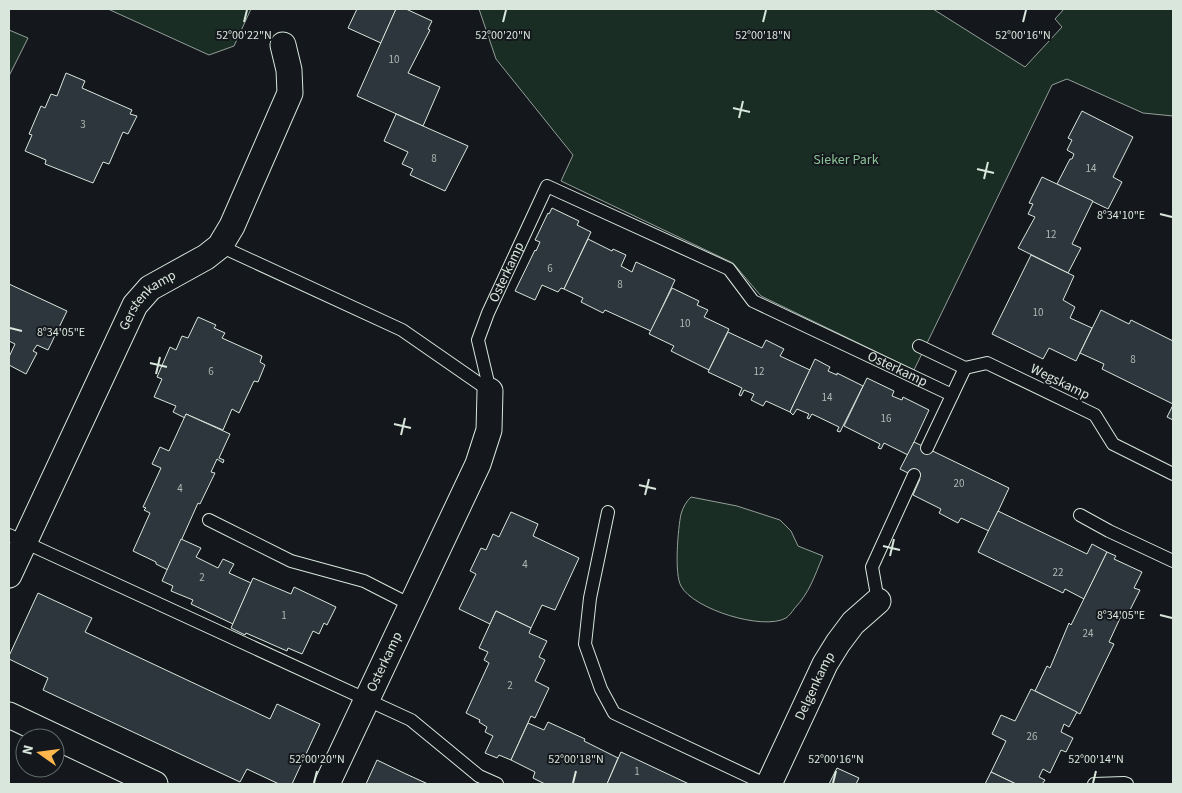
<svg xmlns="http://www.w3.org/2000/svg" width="1182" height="793" viewBox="0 0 1182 793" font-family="'Source Sans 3',sans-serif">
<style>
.green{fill:#1a2d24;stroke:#939e99}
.building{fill:#2c363c;stroke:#d8e6dc}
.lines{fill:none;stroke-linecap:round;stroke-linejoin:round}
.service-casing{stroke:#d8e6dc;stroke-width:14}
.minor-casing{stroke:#d8e6dc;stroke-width:27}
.service{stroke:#14181c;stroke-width:12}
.minor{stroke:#14181c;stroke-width:25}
.ticks{fill:none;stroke:#d8e6dc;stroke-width:2}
.labels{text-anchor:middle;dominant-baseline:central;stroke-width:4;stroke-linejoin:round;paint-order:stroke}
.number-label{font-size:11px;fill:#adbab4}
.park-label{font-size:14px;fill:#8ac095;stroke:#14181c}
.street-label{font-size:14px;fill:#d8e6dc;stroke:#14181c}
.ticks-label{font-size:12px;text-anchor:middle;fill:#d8e6dc;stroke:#14181c;stroke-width:4;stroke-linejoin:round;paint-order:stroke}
</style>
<rect width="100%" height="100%" fill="#14181c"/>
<!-- green -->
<g class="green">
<path d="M108,9H251L234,46L209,55Z"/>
<path d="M479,9H933L1025,67L1062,27L1055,19L1064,9H1173V116L1143,113L1067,79L1052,85L914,370L761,296L733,263L561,181L573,155L496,59Z"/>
<path d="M9,30L28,38L9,76Z"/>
<path d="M691,497L737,506L780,520L791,531L798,546L823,556C814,577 810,592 794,609C792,612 789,616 786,618C763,631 693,609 681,586C674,574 678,528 681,514C683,507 686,502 691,497Z"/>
</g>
<!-- building -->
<g class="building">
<path d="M357,9H396L381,43L348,28Z"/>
<path d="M396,9H406L432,21L428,29L430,30L408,73L440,87L423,126L357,96Z"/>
<path d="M66,73L85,81L82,88L132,110L130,114L137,116L128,134L123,132L109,164L103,162L93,183L45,164L46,160L25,151L32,135L29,134L41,106L45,108L51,94L57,96Z"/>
<path d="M1082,111L1133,137L1113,177L1122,182L1108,209L1057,184L1070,159H1072L1074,154L1067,150L1072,140L1068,138Z"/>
<path d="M396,114L468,146L445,191L410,175L413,169L402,164L408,152L384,141Z"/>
<path d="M1042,177L1093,201L1072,244L1081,248L1068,273L1018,248L1035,217L1028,214L1033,204L1029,203Z"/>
<path d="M552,208L579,221L577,225L591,232L564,289L561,288L558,292L542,285L535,300L515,291L535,250L536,251L540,242L535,240L548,213L549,214Z"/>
<path d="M588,239L612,251L613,249L626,255L621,266L632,272L636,262L675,280L651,331L605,310L603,313L581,302L583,298L564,289Z"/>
<path d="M1031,255L1074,276L1063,300L1075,307L1070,318L1092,328L1076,361L1049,348L1043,359L992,334Z"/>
<path d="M9,284L67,311L48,350L37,345L33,351L37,353L26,374L9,365V357L15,344L9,341Z"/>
<path d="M672,288L699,301L697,305L708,310L704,317L729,329L709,370L671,351L674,346L649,334Z"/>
<path d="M1101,310L1129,324L1131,320L1173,341V404L1102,369L1104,364L1080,353Z"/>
<path d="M198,317L216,325L214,328L225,333L222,338L262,356L260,362L265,365L258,382L254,381L239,413L232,409L223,430L186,414L185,418L173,412L176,406L154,397L162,379L157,377L170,347L176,350L182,336L188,338Z"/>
<path d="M728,332L762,348L766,340L784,349L780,356L810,370L790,412L766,401L763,406L751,400L754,394L744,390L741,396L739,395L742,388L708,372Z"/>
<path d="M815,359L830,367L828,371L837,375V373L863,386L840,432L837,431L839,427L812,414L809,419L807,418L809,414L797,409L793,415L790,412Z"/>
<path d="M867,378L894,391L892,396L902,400L903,397L929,410L908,455L884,443L881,449L878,448L880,444L844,426Z"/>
<path d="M1173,405V420L1167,417Z"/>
<path d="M186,414L230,434L219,458L224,460L223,463L217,459L211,472L215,473L200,504L198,503L168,570L156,564V562L133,551L150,513L144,510L146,508L143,507L161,468L152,464L160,447L169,451Z"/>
<path d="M914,442L1009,488L989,531L961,518L958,523L939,513L941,509L913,495L920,479L900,469Z"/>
<path d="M998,511L1087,554L1092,544L1107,552L1084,599L1065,589L1063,593L978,552Z"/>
<path d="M511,512L538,524L533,536L579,558L555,610L542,605L531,628L496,611L490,624L459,609L476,574L470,571L481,548L486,550L493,534L499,537Z"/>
<path d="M181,539L201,548L196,557L218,568L223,559L234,564L229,573L251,583L233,624L191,604L193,600L171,591L173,586L162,581Z"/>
<path d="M1107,552L1116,556L1114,559L1142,572L1134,588L1140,590L1127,616L1122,614L1109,642L1114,644L1080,714L1035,691L1047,666L1050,668L1069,623L1071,625Z"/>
<path d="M253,578L291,594L294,587L336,607L327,625L324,623L319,634L313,631L302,654L288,648L287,651L246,633L245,635L231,628Z"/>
<path d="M38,593L92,618L85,632L270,719L277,704L320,724L292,784H279L247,769L240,782L43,690L48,678L9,659V656Z"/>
<path d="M496,611L531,628L529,633L547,641L539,657L545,660L535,681L549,688L535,718L531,716L511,760L499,755L497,758L485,753L493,736L485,732L487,727L479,722L480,720L466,713L489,663L484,660L488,652L479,648Z"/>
<path d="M1031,689L1077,712L1069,727L1064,724L1061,732L1073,738L1066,752L1061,750L1050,773L1043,769L1039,777L1045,780L1042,784H1016L991,772L1006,741L992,734L1001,715L1015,721Z"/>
<path d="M548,722L585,739L584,741L618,758L607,784H545L533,778L535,772L511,760L528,723L544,730Z"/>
<path d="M621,752L689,784H607Z"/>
<path d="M377,760L406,774L428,784H366Z"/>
<path d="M837,768L859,778L856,784H829Z"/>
<path d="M991,772L1016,784H985Z"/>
</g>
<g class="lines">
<defs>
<g id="service">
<path d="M220,246L402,330L490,391"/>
<path d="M919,346L965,368L987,363L1095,415L1113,444L1173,474"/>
<path id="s1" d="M490,391L478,340L488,313L547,186L729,269L753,301L952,395"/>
<path d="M927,448L965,368"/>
<path d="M608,512L590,598L585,644L601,689L614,713L765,784"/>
<path d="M1080,515L1109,531L1173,561"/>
<path d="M209,520L291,561L364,581L411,605"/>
<path d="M9,535L411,720L479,776L497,784"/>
<path d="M878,601L872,567L914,475"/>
<path d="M1094,784L1124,783L1127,784"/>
</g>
<g id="minor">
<path id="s2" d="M9,575L135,305L150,288L206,257L220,246L232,226L290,93L289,70L283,45"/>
<path d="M9,715L155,784"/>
<path id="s3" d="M327,784L478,464L489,430L490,391"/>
<path id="s4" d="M769,784L825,664L838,643L853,623L878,601"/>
</g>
</defs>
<!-- service casing -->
<use href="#service" class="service-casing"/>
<!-- minor casing -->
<use href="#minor" class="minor-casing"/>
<!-- service -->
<use href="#service" class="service"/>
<!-- minor -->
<use href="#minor" class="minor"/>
</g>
<!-- ticks -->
<path class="ticks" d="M244,22L247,10M503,22L506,10M763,22L766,10M1023,22L1026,10M733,108L750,112M739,118L743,101M977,169L994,173M984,179L988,162M1160,214L1172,217M10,328L22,331M150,363L167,367M156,374L160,357M394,424L411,428M401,435L405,418M639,485L656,489M645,495L649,479M883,546L900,550M890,556L894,539M1160,615L1172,618M314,783L317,771M573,783L576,771M833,783L836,771M1093,783L1096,771"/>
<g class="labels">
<!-- number labels -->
<g class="number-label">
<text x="394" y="59">10</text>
<text x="83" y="124">3</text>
<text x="434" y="158">8</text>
<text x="1091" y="168">14</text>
<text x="1051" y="234">12</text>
<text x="550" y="268">6</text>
<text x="620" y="284">8</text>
<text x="1038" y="312">10</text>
<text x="685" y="323">10</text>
<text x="1133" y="359">8</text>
<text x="211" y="371">6</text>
<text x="759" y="371">12</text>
<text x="827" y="397">14</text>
<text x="886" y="418">16</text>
<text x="959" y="483">20</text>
<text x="180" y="488">4</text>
<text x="525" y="564">4</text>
<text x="1058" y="572">22</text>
<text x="202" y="577">2</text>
<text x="284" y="615">1</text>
<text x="1088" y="633">24</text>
<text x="510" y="685">2</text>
<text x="1032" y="736">26</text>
<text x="637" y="771">1</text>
</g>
<!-- park labels -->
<g class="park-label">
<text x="846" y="160">Sieker Park</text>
</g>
<!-- street labels -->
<g class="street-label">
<text stroke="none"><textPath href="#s1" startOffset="126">Osterkamp</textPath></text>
<text stroke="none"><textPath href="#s2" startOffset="310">Gerstenkamp</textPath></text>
<text stroke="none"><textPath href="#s1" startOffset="621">Osterkamp</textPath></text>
<text transform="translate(1060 382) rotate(26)">Wegskamp</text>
<text stroke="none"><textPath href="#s3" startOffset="135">Osterkamp</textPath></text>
<text stroke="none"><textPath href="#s4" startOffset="108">Delgenkamp</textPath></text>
</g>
</g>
<g class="ticks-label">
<text x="244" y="39">52°00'22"N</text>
<text x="503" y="39">52°00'20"N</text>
<text x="763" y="39">52°00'18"N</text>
<text x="1023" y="39">52°00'16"N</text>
<text x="1121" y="219">8°34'10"E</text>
<text x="61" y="336">8°34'05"E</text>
<text x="1121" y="619">8°34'05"E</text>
<text x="317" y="763">52°00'20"N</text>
<text x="576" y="763">52°00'18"N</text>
<text x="836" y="763">52°00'16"N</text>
<text x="1096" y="763">52°00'14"N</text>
</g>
<!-- border -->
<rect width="1182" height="793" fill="none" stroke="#d8e6dc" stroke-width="20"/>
<!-- north arrow -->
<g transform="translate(40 753) rotate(284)"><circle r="24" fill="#14181c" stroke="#626a69"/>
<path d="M0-4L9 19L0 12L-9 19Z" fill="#ffb74d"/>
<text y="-8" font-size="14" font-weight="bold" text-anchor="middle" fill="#d8e6dc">N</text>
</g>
</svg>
